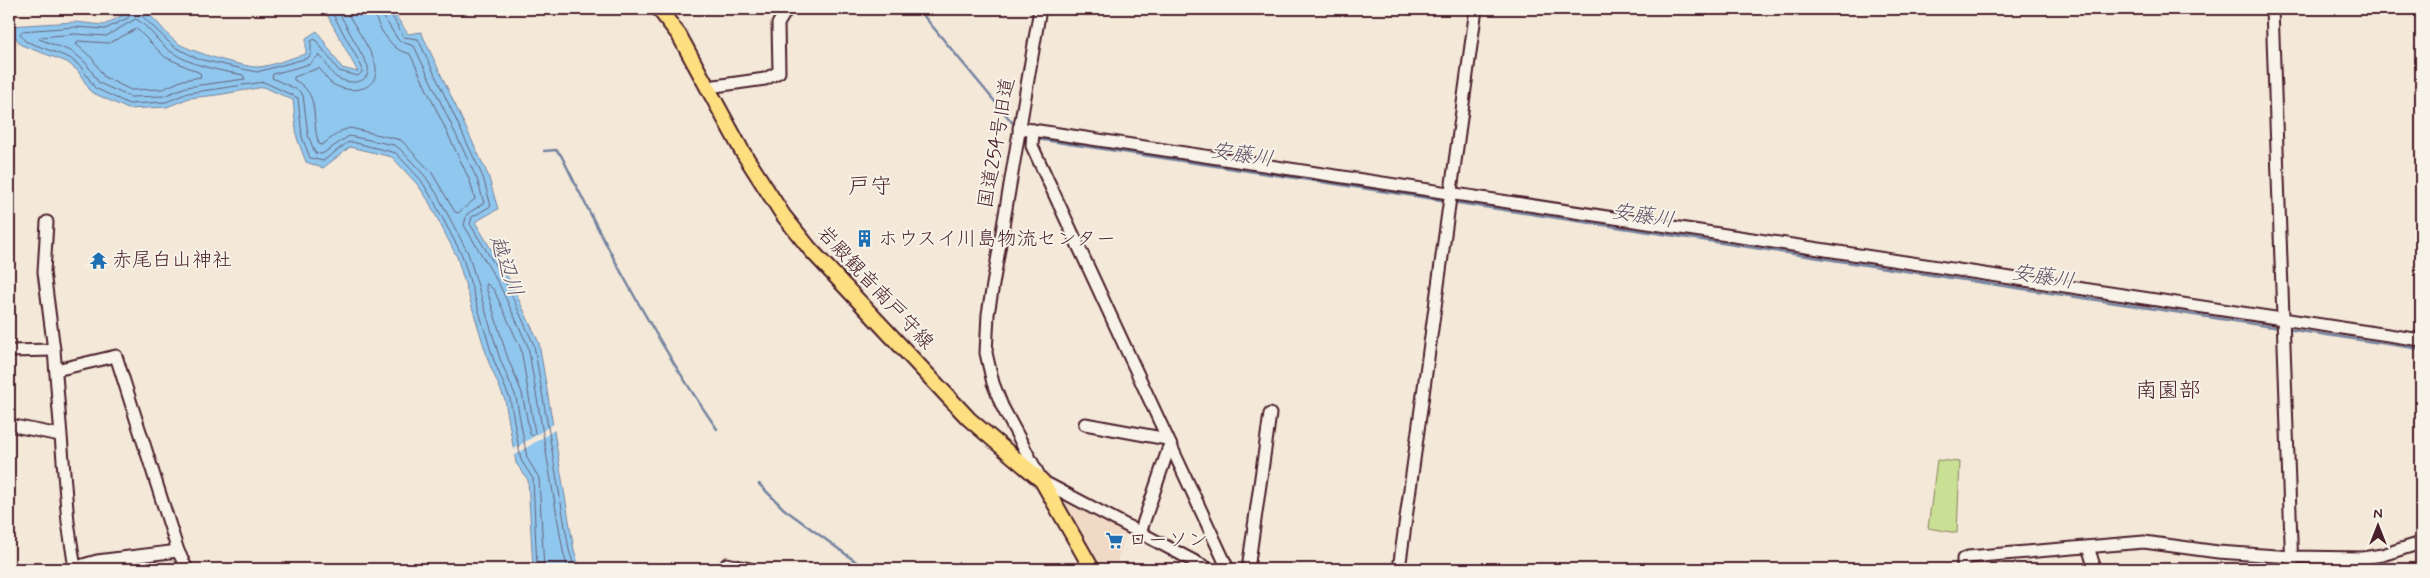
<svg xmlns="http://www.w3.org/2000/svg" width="2430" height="578" viewBox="0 0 2430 578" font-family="Mynerve,'Klee One',sans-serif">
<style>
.built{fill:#f1dac5}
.green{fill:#c9df94;stroke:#8a7f60}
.water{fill:#90c7ee;stroke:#7484a0}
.pier{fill:#f4e8d8}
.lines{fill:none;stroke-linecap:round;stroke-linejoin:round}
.shore{stroke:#666279;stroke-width:1}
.stream{stroke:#7484a0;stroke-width:2.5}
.minor-casing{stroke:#4a1f2b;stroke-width:15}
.major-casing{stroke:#4a1f2b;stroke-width:18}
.minor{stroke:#f7f3e8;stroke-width:11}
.major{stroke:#fddf80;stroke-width:14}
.labels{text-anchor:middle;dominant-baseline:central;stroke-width:4;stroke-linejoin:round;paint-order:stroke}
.street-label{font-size:20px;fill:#4a1f2b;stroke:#f7f3e8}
.poi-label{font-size:20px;fill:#4a1f2b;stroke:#f7f3e8;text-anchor:start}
.water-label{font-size:21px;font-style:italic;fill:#5f5166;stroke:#f7f3e8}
.quarter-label{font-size:22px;fill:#4a1f2b;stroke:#f7f3e8}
</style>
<rect width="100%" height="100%" fill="#f4e8d8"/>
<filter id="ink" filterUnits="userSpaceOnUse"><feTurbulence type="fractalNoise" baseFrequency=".02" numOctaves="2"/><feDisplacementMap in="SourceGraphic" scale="10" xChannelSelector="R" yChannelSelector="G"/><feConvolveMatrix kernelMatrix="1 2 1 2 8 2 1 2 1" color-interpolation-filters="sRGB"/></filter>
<g filter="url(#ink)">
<!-- built -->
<path class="built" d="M1071,502L1126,532L1115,569H1101L1065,505Z"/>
<!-- green -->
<path class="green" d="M1937,460L1960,462L1957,533L1928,528Z"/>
<!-- water -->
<path class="water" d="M127,9C155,9 157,27 176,42C188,51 242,67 257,67C270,67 292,57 306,54V38L317,31L342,68L358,72L324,9H391L408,34L421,32L488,175L498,209L475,222L510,281L539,343L574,550L580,569H533L528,480L516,463L505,400L489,363L457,257L428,200L417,184L392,157L350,147L323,168L306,162L297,138L293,100L264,87L217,95L189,98L167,107L128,109L91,92L78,71L67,62L21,45L9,28V26L75,22L104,25L125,14Z"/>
<!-- pier -->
<path class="pier" d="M555,423L556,429L512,457L511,451Z"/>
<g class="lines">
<!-- shore -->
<g class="shore">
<path d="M131,9L128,18L105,29L75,27L22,31L20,34L25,41L70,58L81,67L95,88L129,104L166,102L188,93L264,82L298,98L302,137L310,158L323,161L347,143L352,142L396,153L421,180L432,198L462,255L494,361L510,399L521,460L533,479L537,569"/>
<path d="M139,9L140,14L173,46L198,59L257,72L308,58L311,54V41L315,39L339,71L358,76L362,72V67L330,9"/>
<path d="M337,9L368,66C371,85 348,85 336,77C329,72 326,61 319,55L310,64L273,74L272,78L298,90L303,95L308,135L315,153L322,154L349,136L394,145L400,149L425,176L437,194L468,253L500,359L516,397L527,458L539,478L544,569"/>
<path d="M345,9C352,22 375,55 376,68C378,93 346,94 331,83C326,79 323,72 319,68L294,77V80C322,94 310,119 319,144L322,145L341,131L350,128L401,140L432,173L455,212L458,213L475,199L470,181L410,54C405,52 399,51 395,47C386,39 374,21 374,9"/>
<path d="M381,9L383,16L399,41L414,46L477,179L484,203L467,214L464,225L500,286L528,346L563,551L568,569"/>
<path d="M388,9L404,37L418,39L483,177L491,206L472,217L470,224L506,283L534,345L569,550L575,569"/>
<path d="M136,19C150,27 157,42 170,51C191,66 218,70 243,75L245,79L186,87L164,96L130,97L99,83L86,63L73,52L39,39L41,37L75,34L106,36Z"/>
<path d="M137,29L165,57L200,73L201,77L183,80L163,89L131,90L104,77L92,58L76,44L78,41L109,43Z"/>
<path d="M487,284L494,290L521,349L535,433L533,436L530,434L522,393L507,356L486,287Z"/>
</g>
<!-- stream -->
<g class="stream">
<path d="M918,9L1016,127"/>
<path d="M1037,139L1447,201"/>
<path d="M544,151L556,150L561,155C607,249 657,343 717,429"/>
<path d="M1452,202L2280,328"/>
<path d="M2287,329L2421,349"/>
<path d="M759,484L784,509L866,569"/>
</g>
<defs>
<g id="minor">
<path d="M1040,9L988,314L986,353L993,383L1002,406L1042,481L1209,569"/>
<path d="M2272,9L2292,569"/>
<path d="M708,87L765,79L779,72L778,24L787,9"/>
<path d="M1019,128L2421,340"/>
<path d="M1033,130L1032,146L1228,569"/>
<path d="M47,222L44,272L54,350L68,522L75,569"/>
<path d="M9,351L54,350"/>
<path d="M56,370L116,356L178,551L187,569"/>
<path d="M1085,424L1167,439"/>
<path d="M9,425L60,435"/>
<path d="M1140,533L1170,444"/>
<path d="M2088,547L2095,569"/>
<path d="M727,564L750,569"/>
<path d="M69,569L97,561L178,551"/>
<path d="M1248,569L1270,414"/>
<path d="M1399,569L1476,9"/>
<path d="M1963,569V559L1968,557L2144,542L2218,552L2292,557L2363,558L2382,555L2421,543"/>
</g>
<path id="major" d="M659,9L679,35L742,151L783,215L810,249L969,419L1042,481L1092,569"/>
</defs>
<!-- minor casing -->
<use href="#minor" class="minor-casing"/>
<!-- major casing -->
<use href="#major" class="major-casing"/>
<!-- minor -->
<use href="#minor" class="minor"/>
<!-- major -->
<use href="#major" class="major"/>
</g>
</g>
<!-- icons -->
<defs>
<symbol id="building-bare" viewBox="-9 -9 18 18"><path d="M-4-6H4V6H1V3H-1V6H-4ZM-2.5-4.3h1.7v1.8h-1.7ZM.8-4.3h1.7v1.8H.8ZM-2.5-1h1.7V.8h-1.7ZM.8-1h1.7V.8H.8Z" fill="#1f6fb2" stroke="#f7f3e8" stroke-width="2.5" paint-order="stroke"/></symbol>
<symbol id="temple-bare" viewBox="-9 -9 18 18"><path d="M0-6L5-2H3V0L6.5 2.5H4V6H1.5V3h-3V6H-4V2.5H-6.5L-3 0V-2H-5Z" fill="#1f6fb2" stroke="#f7f3e8" stroke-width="2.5" paint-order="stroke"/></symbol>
<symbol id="supermarket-bare" viewBox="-9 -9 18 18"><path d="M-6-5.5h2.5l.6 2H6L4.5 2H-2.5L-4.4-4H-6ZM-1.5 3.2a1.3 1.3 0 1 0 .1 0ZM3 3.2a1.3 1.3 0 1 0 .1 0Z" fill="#1f6fb2" stroke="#f7f3e8" stroke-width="2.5" paint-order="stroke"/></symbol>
</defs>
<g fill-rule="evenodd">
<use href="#building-bare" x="852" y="226" width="25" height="25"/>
<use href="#temple-bare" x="86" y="248" width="25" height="25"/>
<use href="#supermarket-bare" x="1102" y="528" width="25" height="25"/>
</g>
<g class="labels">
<!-- street labels -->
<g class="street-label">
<text transform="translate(997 143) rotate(-80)">国道254号旧道</text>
<text transform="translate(875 288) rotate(47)">岩殿観音南戸守線</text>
</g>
<!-- poi labels -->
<g class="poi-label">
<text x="878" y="239">ホウスイ川島物流センター</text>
<text x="112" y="260">赤尾白山神社</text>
<text x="1128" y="540">ローソン</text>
</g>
<!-- water labels -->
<g class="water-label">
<text transform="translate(1242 155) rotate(9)">安藤川</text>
<text transform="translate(1643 216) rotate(9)">安藤川</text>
<text transform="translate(506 266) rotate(71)">越辺川</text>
<text transform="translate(2043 277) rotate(9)">安藤川</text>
</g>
<!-- quarter labels -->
<g class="quarter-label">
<text x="870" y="187">戸守</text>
<text x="2168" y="391">南園部</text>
</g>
</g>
<!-- margin -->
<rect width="2430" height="578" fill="none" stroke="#f7f3e8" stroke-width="30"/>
<rect x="15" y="15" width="2400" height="548" fill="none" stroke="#4a1f2b" stroke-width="2" filter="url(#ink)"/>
<!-- north arrow -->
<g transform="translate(2378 526)" stroke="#f7f3e8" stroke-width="4" paint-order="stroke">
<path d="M0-4L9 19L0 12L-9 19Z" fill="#4a1f2b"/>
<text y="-8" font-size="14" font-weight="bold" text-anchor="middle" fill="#4a1f2b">N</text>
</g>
</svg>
